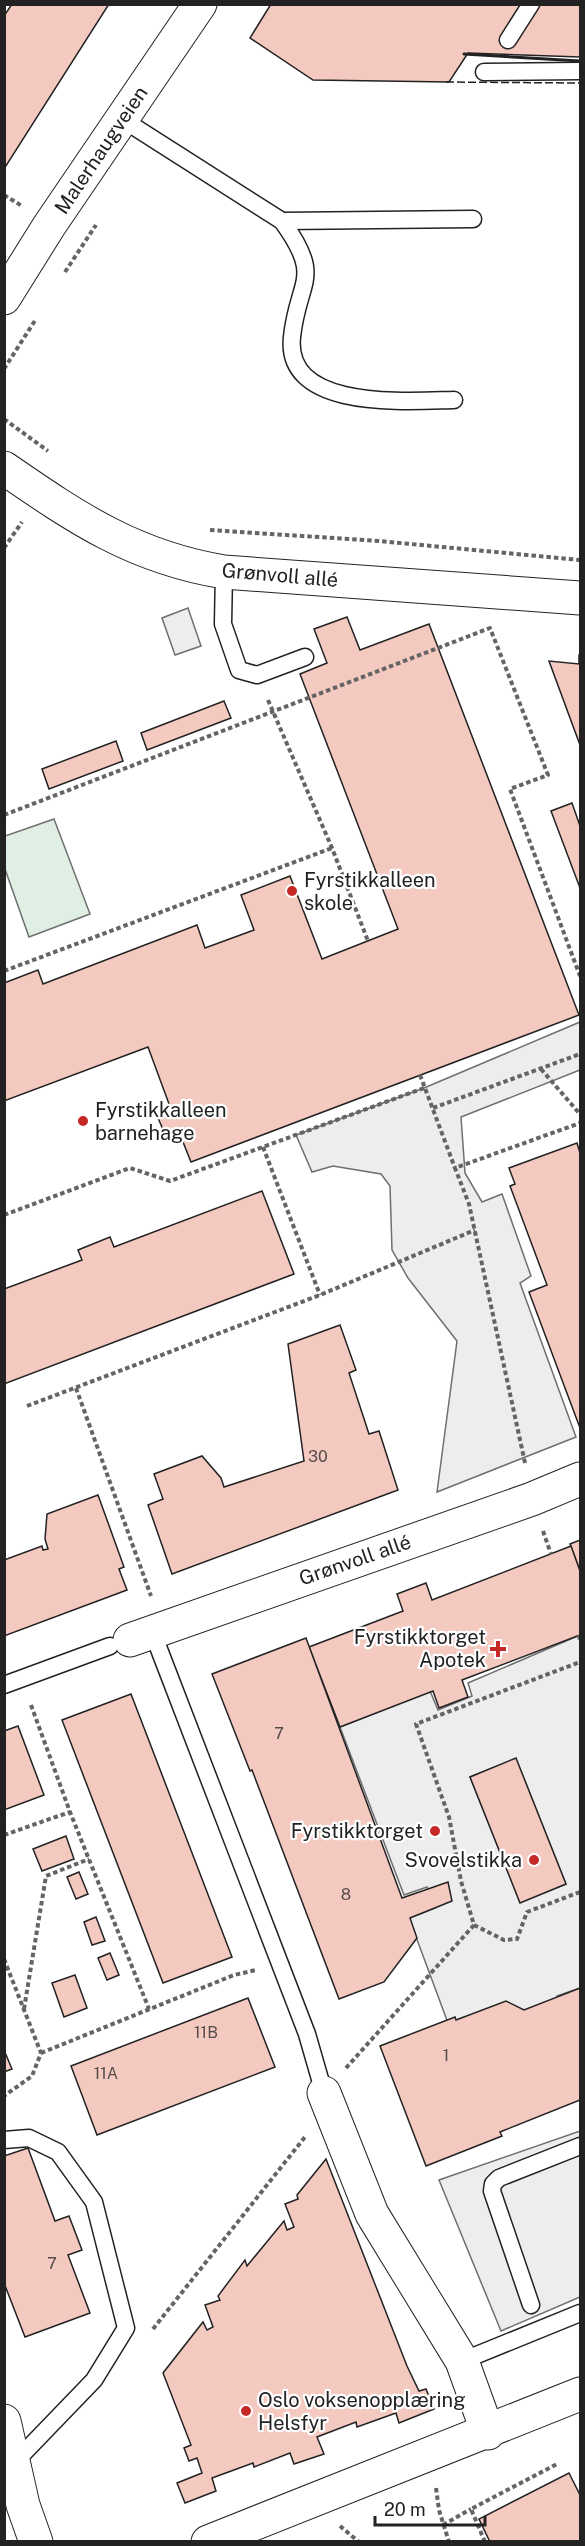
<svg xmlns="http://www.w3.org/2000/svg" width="585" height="2546" viewBox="0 0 585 2546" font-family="'Public Sans',sans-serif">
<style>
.green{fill:#e0efe3;stroke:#6f6f6f;stroke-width:1.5}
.parking{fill:#ededed;stroke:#6f6f6f;stroke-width:1.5;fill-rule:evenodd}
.building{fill:#f3c9c0;stroke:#222;stroke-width:1.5}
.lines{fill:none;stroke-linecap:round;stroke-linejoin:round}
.lane-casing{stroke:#222;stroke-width:19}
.street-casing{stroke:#222;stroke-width:35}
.path{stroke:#646464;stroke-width:4;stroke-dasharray:4.5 3;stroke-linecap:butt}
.lane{stroke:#fff;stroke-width:16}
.street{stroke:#fff;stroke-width:33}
.fence{stroke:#222;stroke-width:1.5;stroke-dasharray:8 3;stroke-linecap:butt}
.wall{stroke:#222;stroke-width:3}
.poi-dot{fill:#c62828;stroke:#fff;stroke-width:2}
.labels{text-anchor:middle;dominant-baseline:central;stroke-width:4.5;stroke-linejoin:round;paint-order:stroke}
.number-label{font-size:16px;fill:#564c4a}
.street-label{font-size:20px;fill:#222;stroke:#fff}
.poi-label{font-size:20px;fill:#222;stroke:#fff;text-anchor:start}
</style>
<rect width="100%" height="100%" fill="#fff"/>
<!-- green -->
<path class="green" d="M54,819L90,914L29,937L5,869V836Z"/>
<!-- parking -->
<g class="parking">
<path d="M188,608L201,646L175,655L162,618Z"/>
<path d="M580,1022V1070L461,1117L465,1173L482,1202L502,1194L531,1276L520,1283L576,1437L437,1492L457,1341L408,1278L392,1250L390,1186L381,1174L333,1166L312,1172L296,1135L424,1088Z"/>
<path d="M580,1635V1988L557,1996L563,2013L468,2016L448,2023L409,1918L435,1908L427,1887L404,1895L340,1727L430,1691L438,1710L472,1696L468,1683ZM516,1759L566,1884L520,1902L470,1777Z"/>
<path d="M580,2131V2297L501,2331L439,2180Z"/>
</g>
<!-- building -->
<g class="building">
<path d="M12,4H109L4,169V16Z"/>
<path d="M271,4H580V57L468,53L449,82L313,80L250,38Z"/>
<path d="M347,617L360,650L429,624L579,1015L191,1162L181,1137L168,1141L158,1118L172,1112L148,1047L4,1101V983L38,970L43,984L197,925L205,948L254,930L241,895L290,876L322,959L398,929L300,674L327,663L314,629Z"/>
<path d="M579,655H580V745L549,661L579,664Z"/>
<path d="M224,701L231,718L147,750L141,733Z"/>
<path d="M116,741L123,761L49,789L42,769Z"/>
<path d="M572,803L580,826V888L551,811Z"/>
<path d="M577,1143L580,1153V1428L529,1292L547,1285L510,1186L515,1184L509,1168Z"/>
<path d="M262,1191L294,1274L4,1384V1289L82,1260L78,1250L110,1237L114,1247Z"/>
<path d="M340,1325L356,1370L349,1373L369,1434L379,1431L398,1490L172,1574L148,1505L163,1499L154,1474L202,1456L221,1478L224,1487L304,1461L288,1344Z"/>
<path d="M98,1495L124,1567L119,1569L127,1590L4,1636V1560L42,1546L43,1550L48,1549L45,1539L47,1514Z"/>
<path d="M580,1540V1571L570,1544Z"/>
<path d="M571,1546L580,1571V1635L462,1680L468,1697L439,1708L433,1691L340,1727L309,1647L403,1611L397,1594L426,1583L432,1600Z"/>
<path d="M306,1638L402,1898L448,1882L452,1901L410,1918L417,1938L384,1982L339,1999L252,1770L250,1771L212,1674Z"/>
<path d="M131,1694L232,1957L163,1983L62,1720Z"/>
<path d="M18,1726L44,1795L4,1810V1731Z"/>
<path d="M516,1758L566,1884L520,1903L470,1777Z"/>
<path d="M66,1836L74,1859L42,1871L33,1849Z"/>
<path d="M79,1872L88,1894L76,1899L67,1877Z"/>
<path d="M96,1917L105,1941L92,1945L84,1922Z"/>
<path d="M110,1953L119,1975L107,1980L98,1958Z"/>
<path d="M75,1975L87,2008L64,2017L52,1983Z"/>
<path d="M580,1988V2100L500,2132L502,2136L426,2166L380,2046L455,2017L456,2020L506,2001L524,2010Z"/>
<path d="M248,1998L275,2067L97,2135L71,2066Z"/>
<path d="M4,2050L12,2069L4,2072Z"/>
<path d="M28,2148L55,2221L69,2216L82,2250L68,2255L90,2313L25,2337L4,2283V2156Z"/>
<path d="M326,2159L407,2366L419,2391L426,2389L434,2409L399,2423L396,2413L357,2427L356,2422L317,2437L324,2454L294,2464L290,2453L254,2467L253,2463L212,2478L216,2491L185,2503L177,2483L202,2473L197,2458L189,2461L184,2448L191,2445L163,2373L203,2322L207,2330L213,2327L205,2305L220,2300L218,2296L245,2260L247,2266L284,2221L287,2230L294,2227L285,2204L298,2199L297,2195Z"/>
<path d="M569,2473L580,2495V2542H490L479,2519Z"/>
</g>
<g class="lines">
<defs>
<g id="lane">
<path d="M508,40L531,4"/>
<path d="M484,72L580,71"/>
<path d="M122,119L282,221C324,279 298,279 292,337C284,411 407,401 454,400"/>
<path d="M282,221L473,219"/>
<path d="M224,572L223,624L239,670L257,675L305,657"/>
<path d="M152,1631L307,2034L324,2093"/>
<path d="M4,1685L110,1646"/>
<path d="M4,2140L29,2138L58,2152L94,2202L126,2328L94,2380L14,2463"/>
<path d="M531,2305L492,2191L493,2184L499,2178L580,2146"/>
<path d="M462,2361L580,2313"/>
</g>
<g id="street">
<path d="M4,298L49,226L200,4"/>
<path d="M4,468C78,519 134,557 224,572L580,598"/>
<path d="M130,1640L532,1499L580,1479"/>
<path d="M324,2093L372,2214L462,2361L488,2433"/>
<path d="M4,2421L23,2505L36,2542"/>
<path d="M208,2542L580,2394"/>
</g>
</defs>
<!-- lane casing -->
<use href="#lane" class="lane-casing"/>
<!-- street casing -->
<use href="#street" class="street-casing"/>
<!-- path -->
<g class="path">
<path d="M4,195L22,206"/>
<path d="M65,272L96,225"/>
<path d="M4,369L36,319"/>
<path d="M4,419L48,451"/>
<path d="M210,530L379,541L580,560"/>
<path d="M4,548L22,522"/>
<path d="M268,700L332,848L368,941"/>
<path d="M4,815L490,628L548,775L510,789L580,976"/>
<path d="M4,971L332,848"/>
<path d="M541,1069L579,1113"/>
<path d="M420,1075L455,1168"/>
<path d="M433,1108L580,1054"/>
<path d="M263,1147L320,1295"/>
<path d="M4,1215L130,1168L170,1181L424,1088"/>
<path d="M76,1388L151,1596"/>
<path d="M27,1406L320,1295L475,1230"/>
<path d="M525,1463L469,1204L455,1168L580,1123"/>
<path d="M543,1531L551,1554"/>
<path d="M579,1635L580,1642"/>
<path d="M31,1705L70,1812L149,2009"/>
<path d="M4,1835L70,1812"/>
<path d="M474,1925L504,1940L517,1939L527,1912L580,1892"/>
<path d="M4,1959L41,2053L32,2076L4,2096"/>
<path d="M24,2009L46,1876L89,1859"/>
<path d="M41,2053L234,1975L256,1970"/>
<path d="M346,2068L474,1925L461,1881L449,1817L416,1724L580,1662"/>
<path d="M153,2329L305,2137"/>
<path d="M436,2488L439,2510L449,2542"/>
<path d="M443,2525L471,2509"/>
<path d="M340,2526L359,2542"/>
<path d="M485,2542L471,2509L557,2464"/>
</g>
<!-- lane -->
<use href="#lane" class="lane"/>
<!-- street -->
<use href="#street" class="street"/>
<!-- fence -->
<path class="fence" d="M446,82L580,83"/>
<!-- wall -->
<path class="wall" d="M464,54L580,61"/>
</g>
<!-- markers -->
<g class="poi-dot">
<circle cx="292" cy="891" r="6"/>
<circle cx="83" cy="1121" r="6"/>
<path d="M495 1640h6v6h6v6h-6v6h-6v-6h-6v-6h6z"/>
<circle cx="435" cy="1831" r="6"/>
<circle cx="534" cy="1860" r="6"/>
<circle cx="246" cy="2411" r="6"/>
</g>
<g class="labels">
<!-- number labels -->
<g class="number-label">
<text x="318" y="1456">30</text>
<text x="279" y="1733">7</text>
<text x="346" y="1894">8</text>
<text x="206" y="2032">11B</text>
<text x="446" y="2055">1</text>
<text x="106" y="2073">11A</text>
<text x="52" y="2263">7</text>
</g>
<!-- street labels -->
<g class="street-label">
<text transform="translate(101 150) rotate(-56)">Malerhaugveien</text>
<text transform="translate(280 575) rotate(5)">Grønvoll allé</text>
<text transform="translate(355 1560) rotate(-19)">Grønvoll allé</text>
</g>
<!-- poi labels -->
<g class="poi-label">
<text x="304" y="880">Fyrstikkalleen<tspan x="304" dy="23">skole</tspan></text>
<text x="95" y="1110">Fyrstikkalleen<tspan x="95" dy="23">barnehage</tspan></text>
<text x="486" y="1637" text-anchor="end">Fyrstikktorget<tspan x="486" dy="23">Apotek</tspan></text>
<text x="423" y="1831" text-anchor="end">Fyrstikktorget</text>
<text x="522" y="1860" text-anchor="end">Svovelstikka</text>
<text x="258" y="2400">Oslo voksenopplæring<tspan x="258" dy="23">Helsfyr</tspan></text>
</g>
</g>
<!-- border -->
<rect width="585" height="2546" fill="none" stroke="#222222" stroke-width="12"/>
<!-- scale -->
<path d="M375 2516v9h110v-9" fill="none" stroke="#222222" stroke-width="3"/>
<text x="384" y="2516" font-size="18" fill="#222222" stroke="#ffffff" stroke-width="4.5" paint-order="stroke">20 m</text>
</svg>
